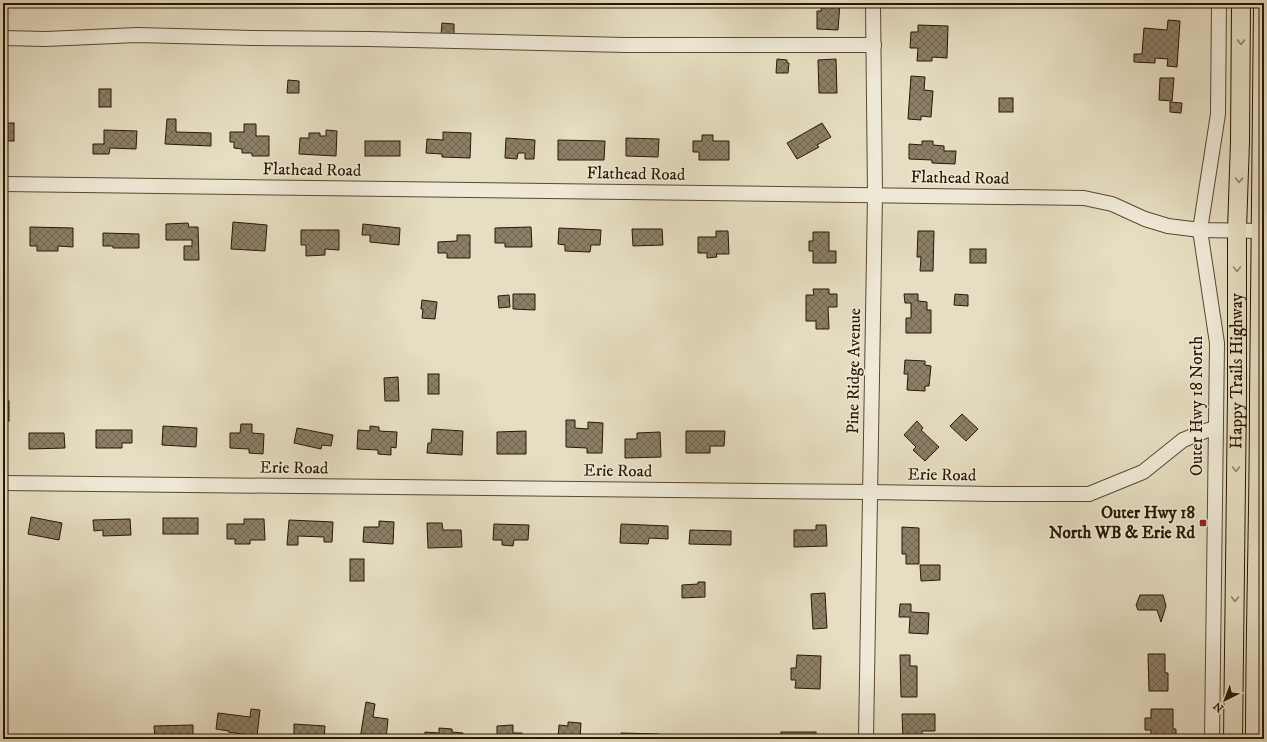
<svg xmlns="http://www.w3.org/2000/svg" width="1267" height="742" viewBox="0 0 1267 742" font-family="'IM FELL DW Pica',serif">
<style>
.building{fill:url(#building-cross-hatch);stroke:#281602}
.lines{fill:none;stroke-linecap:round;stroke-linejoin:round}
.minor-casing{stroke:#584832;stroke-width:16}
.major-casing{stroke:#281602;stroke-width:20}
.minor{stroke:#efead7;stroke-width:14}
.major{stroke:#e6dec2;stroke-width:18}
.oneway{stroke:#90846c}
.poi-dot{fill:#8f2418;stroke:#efead7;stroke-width:1.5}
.labels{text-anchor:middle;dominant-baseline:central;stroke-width:3;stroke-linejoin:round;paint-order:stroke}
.street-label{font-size:17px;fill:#281602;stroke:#efead7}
.poi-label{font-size:17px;font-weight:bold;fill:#281602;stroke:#efead7;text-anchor:end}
</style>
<defs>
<pattern id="building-cross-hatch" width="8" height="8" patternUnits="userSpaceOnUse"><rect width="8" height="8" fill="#8b7e66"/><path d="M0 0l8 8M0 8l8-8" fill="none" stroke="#726652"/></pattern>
</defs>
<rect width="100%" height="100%" fill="#e6dec2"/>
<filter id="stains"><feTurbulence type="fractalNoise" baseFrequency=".005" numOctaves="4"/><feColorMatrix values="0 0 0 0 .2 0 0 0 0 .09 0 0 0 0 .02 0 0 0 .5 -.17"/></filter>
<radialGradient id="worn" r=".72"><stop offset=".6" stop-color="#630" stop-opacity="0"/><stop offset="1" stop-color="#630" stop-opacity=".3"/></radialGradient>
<!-- building -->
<g class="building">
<path d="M510,3H542L543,6L510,7Z"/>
<path d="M822,3H840L838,30L817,29V11H821Z"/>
<rect x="1158" y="3" width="16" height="3"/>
<path d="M1168,20L1180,21L1177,67L1167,66L1168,59L1155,58V63L1134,62V54H1142L1144,28L1167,30Z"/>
<path d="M442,23L454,24V35H441Z"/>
<path d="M918,25L948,26L947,58L932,57V61H917L918,48H910L911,32H918Z"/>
<path d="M777,59L787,60V63H789L788,73H776Z"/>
<path d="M836,59L837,93H819L818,60Z"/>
<path d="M911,76L925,77L924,90L933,91L931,117L921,116V120L908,119Z"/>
<path d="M1160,78H1174L1172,101L1159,100Z"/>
<path d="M288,80L299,81V93H287Z"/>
<rect x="99" y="89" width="12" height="18"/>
<rect x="999" y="98" width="14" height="14"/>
<path d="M1170,102L1182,103L1181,113L1170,112Z"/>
<path d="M167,119H176V132L211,133V146L165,144Z"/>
<rect x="3" y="123" width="11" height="18"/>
<path d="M822,123L831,137L817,145L819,147L797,159L787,143Z"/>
<path d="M244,124H256V136H269V156H252V153H242V149L234,148V142H230V132H244Z"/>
<path d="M104,130L137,131L136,149L110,148L109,154H93V144H104Z"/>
<path d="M326,130L337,131L336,156L299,154L300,138H309V133H320V136H326Z"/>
<path d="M443,132L471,133L470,158L442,157V154L426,153L427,139L443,140Z"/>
<path d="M702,135H713V141H729V160H699V152H693V141H702Z"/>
<path d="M506,138L535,140L534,159H525V153H518L517,159L505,158Z"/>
<path d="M626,138L659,139L658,157L626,156Z"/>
<path d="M558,140L605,141L604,160H558Z"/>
<rect x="365" y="141" width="35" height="15"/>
<path d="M922,141H933V145L944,146V151H956L955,164L932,163V160L909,159V144L922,145Z"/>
<path d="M233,222L267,225L265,251L231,249Z"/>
<path d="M188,223L189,227H198L199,260H184V246H192V240H166V224Z"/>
<path d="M363,224L400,228L399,245L370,242V235H362Z"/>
<path d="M30,227L73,228V247L58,246V251H37V246H30Z"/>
<path d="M531,227L532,247H505V243H495V228Z"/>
<path d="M559,228L601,230L600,245H591L590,252L565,251V245L558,244Z"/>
<path d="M632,229H662L663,245L633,246Z"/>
<path d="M301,230H339V250L325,249V255L306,256V245H301Z"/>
<path d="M716,231H728L729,254H716L717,257L707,258V253H698V237H716Z"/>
<path d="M918,231H934L933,271H920L921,257H917Z"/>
<path d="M813,232H829V251H836V263H813V251H809V241H813Z"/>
<path d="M103,233L139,234V248H113V246H103Z"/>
<path d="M457,235H470V258H447V253H438V242L457,241Z"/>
<rect x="970" y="249" width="16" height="14"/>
<path d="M813,289H829V294H837V307H828L829,329H816V321H806V295H814Z"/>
<path d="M513,294H535V310L513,309Z"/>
<path d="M904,294H918V301L927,302V310H931V333H906V318H911V303H905Z"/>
<path d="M955,294L968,295V306L954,305Z"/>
<path d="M509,295L510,307L499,308L498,296Z"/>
<path d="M422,300L437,302L435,319L422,318L423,309H421Z"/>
<path d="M905,360L925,361V365L931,366L929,386H925V391L907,390L908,374H904Z"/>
<rect x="428" y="374" width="11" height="20"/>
<path d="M398,377L399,401H385L384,378Z"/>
<rect x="3" y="401" width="6" height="20"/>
<path d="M962,414L978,429L966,441L950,426Z"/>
<path d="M566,420H575V428L588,429V422L603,423L602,453H587V448L566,447Z"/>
<path d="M917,421L923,428L921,430L939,447L925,461L913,450L916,447L904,435Z"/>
<path d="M241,424H252V433L264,434L263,454L249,453V449L230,448V433H240Z"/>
<path d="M163,426L197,428L196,447L162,445Z"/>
<path d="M370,426L379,427V431L397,432L396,448L391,447V455L378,454V450L357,449L358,430L370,431Z"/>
<path d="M297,428L333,435L331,446L322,445L321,449L294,443Z"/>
<path d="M432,429L463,431L462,455L427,453L428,443H431Z"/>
<path d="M96,430H132V443H122V448H96Z"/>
<path d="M526,431V454H497V432Z"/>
<path d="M686,431H725L724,446H710V453H686Z"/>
<path d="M660,432L661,457L625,458V439H637V433Z"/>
<path d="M29,433H64L65,448L29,449Z"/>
<path d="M31,517L62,523L59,540L28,534Z"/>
<rect x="163" y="518" width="35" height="16"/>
<path d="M130,519L131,535L103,536V530L94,531L93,520Z"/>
<path d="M244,519H264L265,540H250V544H235V539H227V524H244Z"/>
<path d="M289,520L333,522L332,542H324V537L298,536V545H287Z"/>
<path d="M379,521L394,522L393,544L363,542L364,527H379Z"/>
<path d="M427,523H442L443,530H461L462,547L428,548Z"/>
<path d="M494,524L529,525L528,540H514L513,546L502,545V540H493Z"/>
<path d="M621,524L668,526V539L649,538L648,544L620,543Z"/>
<path d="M816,525H826L827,546L794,547V530H816Z"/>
<path d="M902,527L919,528V564H906V554H902Z"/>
<path d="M690,530L731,531V545L689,544Z"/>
<rect x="350" y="559" width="14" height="22"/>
<path d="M920,565H940V580L921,581Z"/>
<path d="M698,582H705V597L682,598V585L698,584Z"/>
<path d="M825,593L827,628L813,629L811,594Z"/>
<path d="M1140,595H1163L1166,606L1161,622L1157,610H1138L1136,605Z"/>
<path d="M900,604H911V612L929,613L928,634L909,633L910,617H899Z"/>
<path d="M1148,654H1165V673H1168V691H1149Z"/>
<path d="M797,655L821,656L820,689L795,688L796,680H791V668H796Z"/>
<path d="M900,655H910V666H917V697H901Z"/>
<path d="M366,702L375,704L373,717L388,719L386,739H360Z"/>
<path d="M251,709L260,710L257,736L228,732L229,731L216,729L218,713L250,717Z"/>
<path d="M1151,709H1173V729H1176V739H1151V730H1145V718H1151Z"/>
<path d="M902,714H935V731H922V739H903Z"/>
<path d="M568,722L581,723L580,739H558L559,725L568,726Z"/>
<path d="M294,724L325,726L324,739H294Z"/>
<path d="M193,725V739H155L154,726Z"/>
<path d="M513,725V733H522L523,739H497V726Z"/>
<path d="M439,728L452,729V732L463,733V739H424L425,732L439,733Z"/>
<rect x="781" y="732" width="35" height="7"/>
<path d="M621,733L659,734V739H621Z"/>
</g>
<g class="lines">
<defs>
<g id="minor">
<path d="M3,38L46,39L137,35L253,38L368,39L626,45H874"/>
<path d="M3,184L1084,198L1112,204L1145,219L1168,226L1200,230L1264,231"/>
<path d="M3,483L869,492L995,494H1089L1143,472L1183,440L1205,431L1216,428"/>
<path d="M866,739L875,195L873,3"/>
<path d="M1212,739L1217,343L1200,230L1218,114L1219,3"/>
</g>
<g id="major">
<path id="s1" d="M1233,739L1237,395V230L1240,141L1241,3"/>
<path d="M1255,739C1255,626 1259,512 1259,399C1260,267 1261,135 1263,3"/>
</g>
</defs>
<!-- minor casing -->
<use href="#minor" class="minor-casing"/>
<!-- major casing -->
<use href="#major" class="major-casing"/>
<!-- minor -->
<use href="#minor" class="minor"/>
<!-- major -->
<use href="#major" class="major"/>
</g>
<!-- one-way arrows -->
<defs><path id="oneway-chevron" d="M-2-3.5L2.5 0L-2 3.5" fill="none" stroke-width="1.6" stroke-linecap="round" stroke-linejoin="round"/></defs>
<g class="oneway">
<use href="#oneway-chevron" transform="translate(1241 42) rotate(91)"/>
<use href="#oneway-chevron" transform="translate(1239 180) rotate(92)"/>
<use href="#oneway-chevron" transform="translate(1237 269) rotate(90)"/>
<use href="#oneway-chevron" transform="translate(1236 469) rotate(91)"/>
<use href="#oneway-chevron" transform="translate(1235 599) rotate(91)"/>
</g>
<!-- markers -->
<rect class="poi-dot" x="1199" y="519" width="8" height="8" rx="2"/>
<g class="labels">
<!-- street labels -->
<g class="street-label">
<text transform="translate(312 170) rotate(1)">Flathead Road</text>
<text transform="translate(636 174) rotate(1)">Flathead Road</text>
<text transform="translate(960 178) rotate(1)">Flathead Road</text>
<text transform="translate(854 371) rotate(-89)">Pine Ridge Avenue</text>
<text stroke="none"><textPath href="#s1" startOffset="368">Happy Trails Highway</textPath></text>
<text transform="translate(1197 406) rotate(-90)">Outer Hwy 18 North</text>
<text transform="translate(294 468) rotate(1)">Erie Road</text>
<text transform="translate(618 471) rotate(1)">Erie Road</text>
<text transform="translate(942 475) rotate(1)">Erie Road</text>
</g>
<!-- poi labels -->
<g class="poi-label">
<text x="1195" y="513">Outer Hwy 18<tspan x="1195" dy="20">North WB &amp; Erie Rd</tspan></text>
</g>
</g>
<!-- margin -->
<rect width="1267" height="742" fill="none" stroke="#e6dec2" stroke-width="16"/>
<rect x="4" y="4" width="1259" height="734" fill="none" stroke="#281602" stroke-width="2"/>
<rect x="8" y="8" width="1251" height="726" fill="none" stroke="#281602"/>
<!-- north arrow -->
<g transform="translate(1225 700) rotate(222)" stroke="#efead7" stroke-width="3" paint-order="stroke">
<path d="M0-3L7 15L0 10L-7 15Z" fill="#281602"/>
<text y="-6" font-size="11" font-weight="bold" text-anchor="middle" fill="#281602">N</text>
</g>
<rect width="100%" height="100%" filter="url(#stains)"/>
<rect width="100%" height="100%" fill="url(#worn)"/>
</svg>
